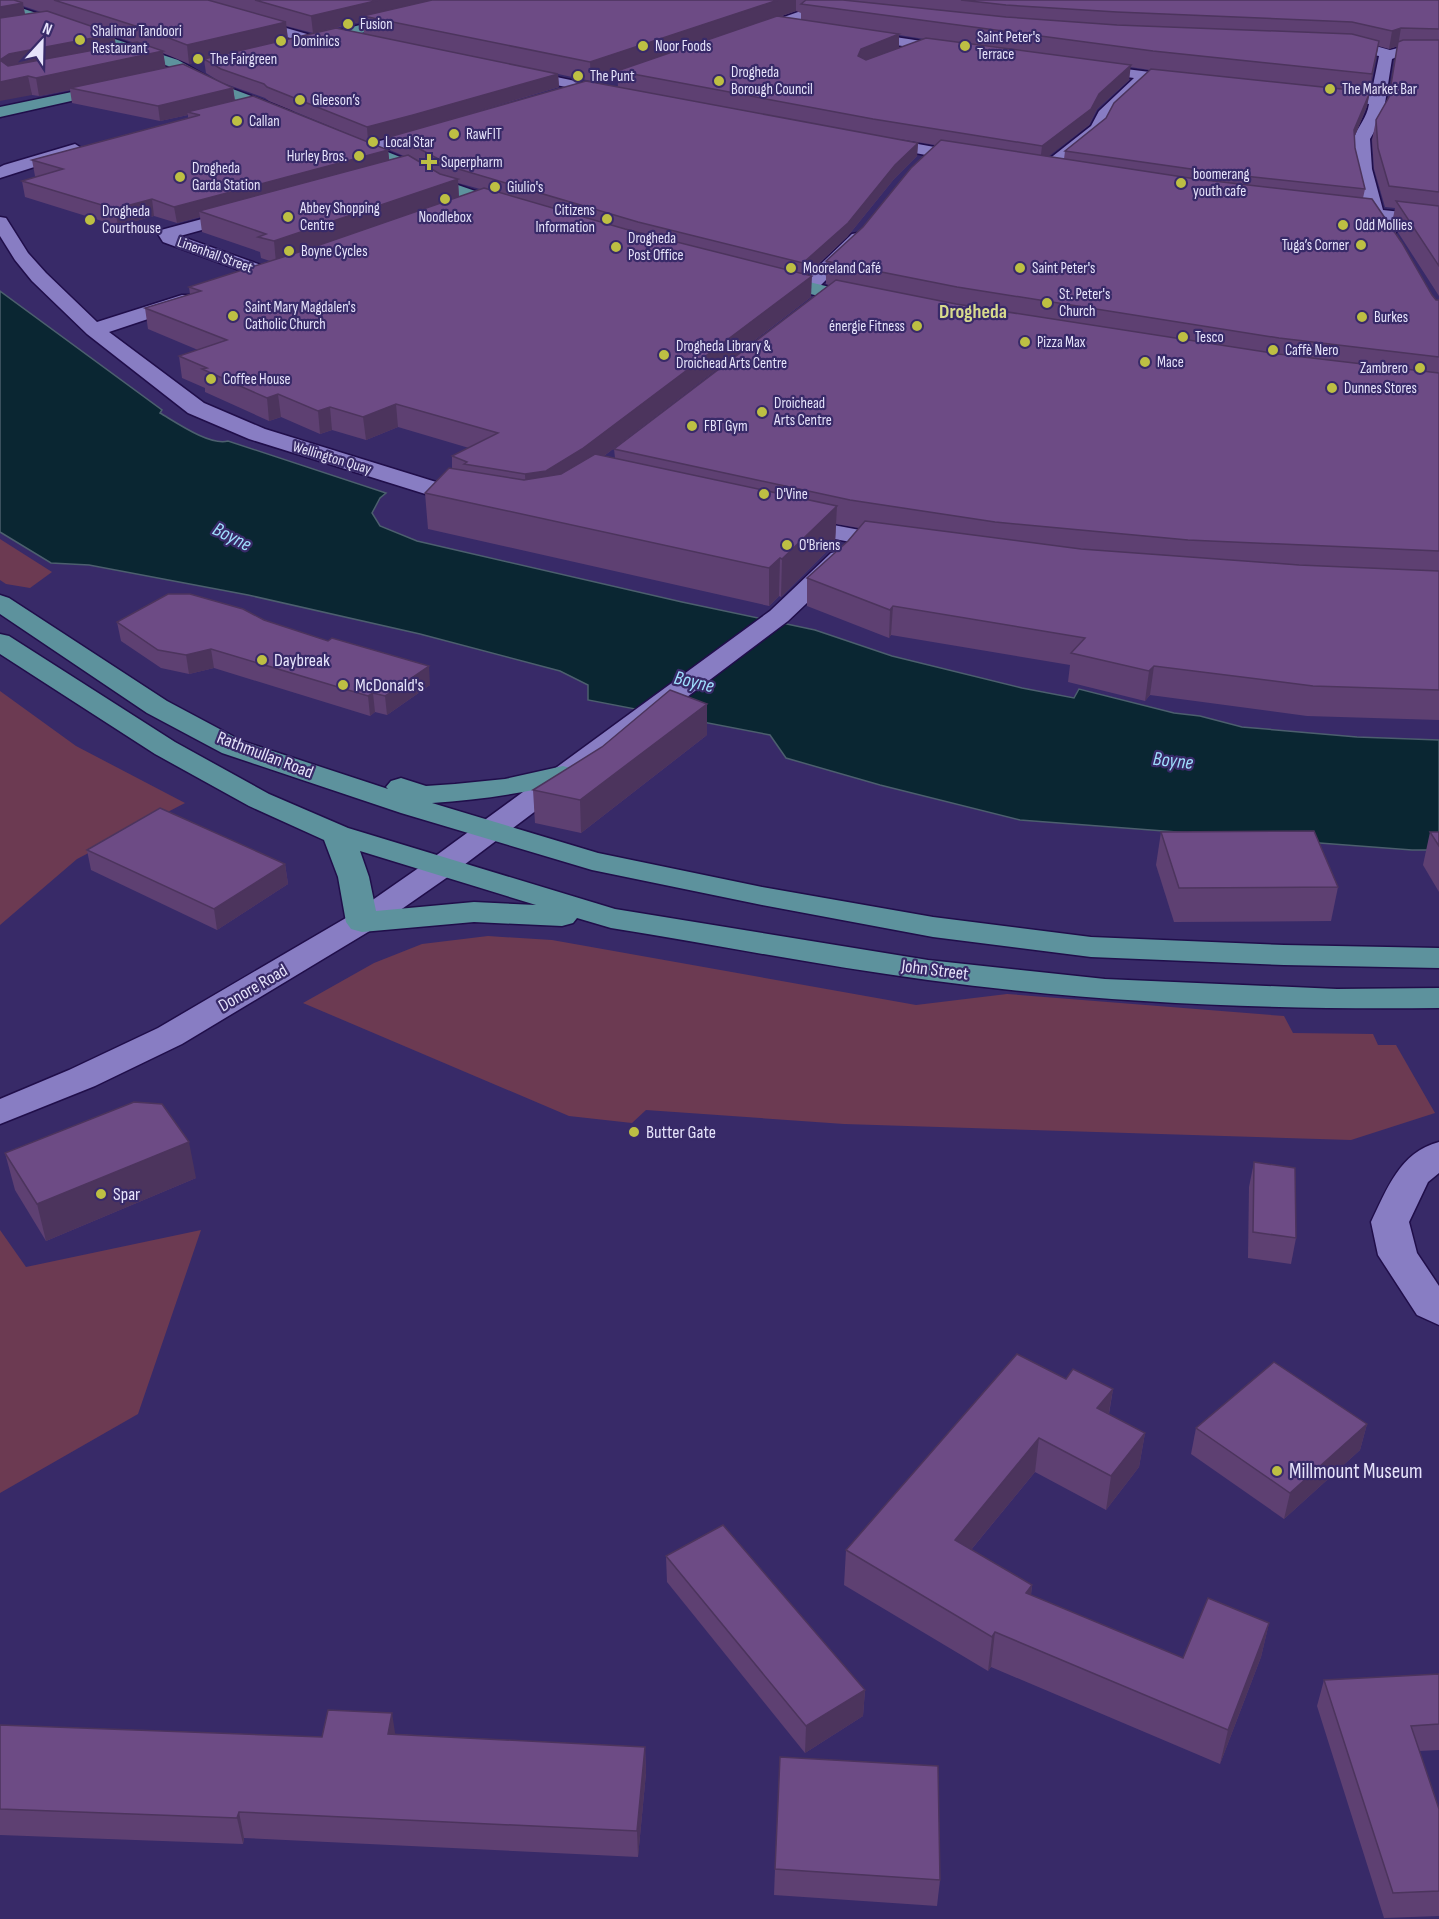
<svg xmlns="http://www.w3.org/2000/svg" width="1439" height="1919" viewBox="0 0 1439 1919" font-family="'Sofia Sans Condensed',sans-serif">
<style>
.green{fill:#6c3a52}
.water{fill:#0a2632;stroke:#4c5f6e;stroke-width:1.5}
.lines{fill:none;stroke-linecap:round;stroke-linejoin:round}
.minor-casing{stroke:#200e4a;stroke-width:3}
.major-casing{stroke:#200e4a;stroke-width:3}
.minor{fill:#887dc3;fill-rule:evenodd}
.major{fill:#5d929d;fill-rule:evenodd}
.wall{fill:#5e4072;fill-rule:evenodd}
.shaded-wall{fill:#4c345d}
.building{fill:#6d4b85;stroke:#4c345d;stroke-width:1.5}
.poi-dot{fill:#bdbf43;stroke:#382a68;stroke-width:2}
.labels{text-anchor:middle;dominant-baseline:central;stroke-width:4.5;stroke-linejoin:round;paint-order:stroke}
.far-poi-label{font-size:15px;fill:#e6e3fb;stroke:#382a68;text-anchor:start}
.far-street-label{font-size:15px;fill:#e6e3fb;stroke:#382a68}
.poi-label{font-size:18px;fill:#e6e3fb;stroke:#382a68;text-anchor:start}
.street-label{font-size:18px;fill:#e6e3fb;stroke:#382a68}
.far-district-label{font-size:20px;font-weight:bold;fill:#d8db8d;stroke:#382a68}
.water-label{font-size:20px;font-style:italic;fill:#9fdefd;stroke:#382a68}
.near-poi-label{font-size:21px;fill:#e6e3fb;stroke:#382a68;text-anchor:start}
</style>
<rect width="100%" height="100%" fill="#382a68"/>
<!-- green -->
<g class="green">
<path d="M0,539L52,572L30,588L6,584L0,580Z"/>
<path d="M0,691L76,746L185,803L77,859L0,925Z"/>
<path d="M488,936L552,940L916,1005L1007,994L1284,1016L1293,1033L1373,1034L1378,1045H1396L1435,1113L1351,1140L844,1124L646,1110L632,1123L569,1116L303,1003L374,963L422,944Z"/>
<path d="M0,1230L26,1267L201,1230L138,1414L0,1493Z"/>
</g>
<!-- water -->
<path class="water" d="M0,291L162,410L160,413C177,423 210,446 228,441L386,493L380,498L372,513L380,526L417,541L682,602L815,630L892,656L1022,688L1074,698L1079,689L1174,713L1200,716L1242,727L1357,737L1439,740V850H1412L1020,820L880,785L786,758L770,735L588,700V685L560,671L420,634L248,595L89,565L51,563L0,532Z"/>
<g class="lines">
<defs>
<g id="minor">
<path d="M169,0H189L321,38L323,41L321,44H311L170,3Z"/>
<path d="M818,0H830L829,6L825,12L757,36L752,37L745,33L747,30L815,6Z"/>
<path d="M855,31L955,46L962,50L955,54L850,38L848,35Z"/>
<path d="M1333,41L1372,45L1390,50L1398,48H1439V56H1399L1392,59L1383,116L1370,139L1372,169L1383,210L1439,216V226L1389,221L1396,232L1393,236H1381L1370,219L1333,215L1330,211L1333,207L1366,208C1361,190 1349,156 1354,138C1358,126 1367,118 1369,104L1325,100L1318,96L1325,92L1371,95L1379,56L1328,48L1326,45Z"/>
<path d="M1086,64L1190,77L1197,81L1190,85L1149,80L1111,116L1103,131L1051,173H1039L1037,170L1039,167L1091,126L1099,111L1134,78L1081,71L1079,68L1081,65Z"/>
<path d="M514,68L613,89L620,93L613,97L509,75L507,72L509,69Z"/>
<path d="M434,127L440,129L442,132L440,135L366,154L358,149L360,146Z"/>
<path d="M874,136L973,154L981,159L973,164L868,144L866,141L868,138Z"/>
<path d="M75,144L83,149L81,152L0,178V167L4,165Z"/>
<path d="M243,208L249,209L252,213L249,217L180,236L275,270L277,274L275,278H261L163,242L158,234L161,230Z"/>
<path d="M0,217L6,218L28,253L46,273L97,322L182,295H196L199,299L196,303L109,332L204,403L265,429L462,490L482,494L486,499L482,504L474,506L451,502L249,439L188,413L87,334L32,281L15,260L0,236Z"/>
<path d="M858,233L864,234L867,238L864,242L814,292H800L798,288L800,284L852,234Z"/>
<path d="M791,517L897,537L906,539L909,544L906,549L897,551L783,529L779,524L783,519Z"/>
<path d="M840,551L849,553L852,558L849,563L788,621L452,874L373,929L182,1044L95,1086L0,1124V1099L69,1070L158,1028L351,915L430,860L770,611L831,553Z"/>
<path d="M1439,1142V1173L1428,1182L1409,1222L1417,1253L1439,1286V1325L1417,1315L1378,1255L1371,1222C1387,1189 1400,1152 1439,1142Z"/>
</g>
<g id="major">
<path d="M460,0H483L482,3L309,46L302,42L304,39Z"/>
<path d="M0,1L178,60L222,85L291,111L294,114L286,119L281,117L212,91L168,66L0,9Z"/>
<path d="M115,83L120,84L122,87L120,90L0,117V107Z"/>
<path d="M347,136L418,164L455,184L513,204L516,208L513,212L507,213L443,192L406,170L341,144L339,141Z"/>
<path d="M768,272L871,297L874,301L871,305L864,307L761,282L759,278L761,274Z"/>
<path d="M0,595L9,598L167,701L242,741L388,789L386,787L391,781L401,778L426,786L455,784L505,779L563,766L573,769L578,775L573,781C526,793 480,800 432,803L598,853L762,887L933,917L1091,937L1284,945L1439,948V968L1284,965L1091,957L933,937L762,905L592,870L401,813L222,753L147,713L0,614Z"/>
<path d="M0,634L9,636L175,742L269,794L348,828L615,909L928,960L1105,979L1337,989L1439,988V1008C1269,1010 1097,1003 928,980C822,966 717,945 611,928L577,918L573,923L562,926L474,922L362,932L351,929L346,922L338,877L324,840L249,806L155,754L0,654ZM360,851L536,905L474,902L376,911L369,877Z"/>
</g>
</defs>
<!-- minor casing -->
<use href="#minor" class="minor-casing"/>
<!-- major casing -->
<use href="#major" class="major-casing"/>
<!-- minor -->
<use href="#minor" class="minor"/>
<!-- major -->
<use href="#major" class="major"/>
</g>
<!-- wall -->
<g class="wall">
<path d="M0,0H1439V296L1392,223L1395,208L1385,207L1374,169L1372,140L1376,120L1389,97L1398,46L1389,49L1378,46L1367,106L1354,138L1355,148L1365,189L1363,198L1432,295L1436,300H1439V720L1307,716L1150,695L1145,701L1068,682L1070,665L891,635L889,638L807,606V578L848,541L859,528L836,524L835,543L781,597L779,596L769,606L428,529L425,493L452,469V456L469,448L398,427L366,440L332,430L320,434L281,417L269,421L205,392V388L182,378L179,356L198,350L148,329L145,308L190,294L189,287L270,261L261,258L260,252L202,232L200,217L177,223L154,216L118,226L25,197L22,181L36,177L35,176L32,160L188,118V115L160,121L72,103L70,90L39,96L32,95ZM23,6L41,12L25,15ZM796,11L801,13V20L779,17ZM363,21L364,34L336,28ZM286,26L313,33L288,39ZM899,35L924,39L899,48ZM114,36L135,43L116,46ZM163,53L189,64L204,60L206,73L222,83L165,67ZM1130,67L1150,70L1106,118L1065,151L1064,159L1048,156L1089,125L1097,109L1129,80ZM617,72L618,86L455,118L559,87L558,74L591,81ZM223,83L265,98L269,101L368,142L403,133L389,137L390,150L404,156L389,160L388,150L235,100L233,88ZM899,139L935,145L863,227L826,261V284L829,285L614,449L615,458L604,456L811,297L807,275L847,237L894,179L917,156L918,143ZM458,183L480,189L459,197Z"/>
<path d="M264,620L430,685L387,715L375,712L370,716L214,668L189,674L161,668L121,641L117,622Z"/>
<path d="M707,735L581,833L535,823L533,790Z"/>
<path d="M1161,832L1338,887L1331,921L1174,922L1156,865Z"/>
<path d="M1430,832H1439V892L1423,865Z"/>
<path d="M87,850L285,864L288,884L217,930L91,870Z"/>
<path d="M5,1153L196,1178L46,1241L15,1190Z"/>
<path d="M1254,1162L1296,1238L1291,1264L1248,1258L1249,1187Z"/>
<path d="M1113,1389L1109,1414L1145,1433L1139,1467L1106,1510L1035,1472L971,1550L1032,1585L1031,1595L1183,1658L1269,1623L1261,1657L1220,1764L991,1667L988,1671L844,1585L846,1550Z"/>
<path d="M1367,1424L1360,1450L1284,1519L1191,1454L1196,1428Z"/>
<path d="M666,1556L865,1690L863,1716L805,1753L667,1582Z"/>
<path d="M1439,1674V1750L1419,1751L1439,1809V1916L1384,1918L1317,1706L1324,1680Z"/>
<path d="M0,1725L322,1737L395,1734L645,1747L646,1773L638,1857L244,1838L243,1844L0,1835Z"/>
<path d="M775,1869L940,1880L937,1906L774,1895Z"/>
</g>
<!-- shaded-wall -->
<g class="shaded-wall">
<path d="M379,0H450L363,16V21L313,33L311,16Z"/>
<path d="M778,0H796V11L591,81L590,62Z"/>
<path d="M23,3L26,20L0,25V7Z"/>
<path d="M286,22L288,40L189,64L187,45Z"/>
<path d="M1401,28L1398,46L1389,49L1392,31Z"/>
<path d="M114,34L117,52L13,73L0,60L9,54Z"/>
<path d="M899,34V48L857,70L858,56L861,49Z"/>
<path d="M1379,41L1376,59L1369,92L1372,74Z"/>
<path d="M163,51L166,69L70,88V90L39,96L36,78Z"/>
<path d="M1131,65L1129,80L1097,109L1089,125L1040,163L1042,146Z"/>
<path d="M558,74L559,87L414,130L368,142L367,127Z"/>
<path d="M28,76L32,95L0,101V82Z"/>
<path d="M233,88L235,103L187,112L188,115L160,121L158,106Z"/>
<path d="M1370,92L1367,106L1351,145L1354,130Z"/>
<path d="M918,143L917,156L894,179L847,237L803,278V263L895,165Z"/>
<path d="M388,150L390,166L199,211L200,217L177,223L174,207Z"/>
<path d="M458,179L459,199L276,263L274,241Z"/>
<path d="M152,199L154,216L118,226L115,209Z"/>
<path d="M812,276L811,297L583,472L526,498L525,474Z"/>
<path d="M278,394L281,417L269,421L267,398Z"/>
<path d="M396,404L398,427L366,440L363,417Z"/>
<path d="M330,407L332,430L320,434L318,411Z"/>
<path d="M837,506L835,543L781,597L782,559Z"/>
<path d="M780,558L779,596L769,606V568Z"/>
<path d="M893,606L891,635L889,638L890,610Z"/>
<path d="M211,649L214,668L189,674L186,655Z"/>
<path d="M429,666L430,685L387,715L385,696Z"/>
<path d="M1154,666L1150,695L1145,701L1149,671Z"/>
<path d="M373,693L375,712L370,716L368,696Z"/>
<path d="M707,704V735L581,833L580,800Z"/>
<path d="M285,864L288,884L217,930L214,909Z"/>
<path d="M189,1142L196,1178L46,1241L37,1204Z"/>
<path d="M1113,1389L1107,1423L1097,1408Z"/>
<path d="M1367,1424L1360,1450L1284,1519L1290,1493Z"/>
<path d="M1145,1433L1139,1467L1106,1510L1111,1476Z"/>
<path d="M1039,1438L1035,1472L951,1574L955,1540Z"/>
<path d="M1032,1585L1028,1619L1026,1593Z"/>
<path d="M1269,1623L1261,1657L1220,1764L1228,1730Z"/>
<path d="M995,1632L991,1667L988,1671L992,1637Z"/>
<path d="M865,1690L863,1716L805,1753L806,1726Z"/>
<path d="M392,1713L396,1739L388,1734Z"/>
<path d="M645,1747L646,1773L638,1857L637,1831Z"/>
<path d="M239,1812L244,1838L243,1844L237,1818Z"/>
</g>
<!-- building -->
<g class="building">
<path d="M0,0H14L23,3L0,7Z"/>
<path d="M54,0H208L286,22L187,45L148,30Z"/>
<path d="M255,0H379L311,16Z"/>
<path d="M432,0H778L590,62L363,16Z"/>
<path d="M806,0H843L1006,17L1117,25L1352,34L1379,41L1372,74L1153,51L801,4Z"/>
<path d="M961,0H1439V29L1401,28L1392,31L1352,22L1117,12L1006,5Z"/>
<path d="M47,11L114,34L9,54L0,60L8,66L137,42L163,51L36,78L28,76L0,82V18Z"/>
<path d="M777,16L899,34L861,49L858,56L866,60L926,38L1131,65L1099,94L1091,109L1042,146L873,119L617,71Z"/>
<path d="M336,28L558,74L413,115L367,127L267,87L264,84L221,69L204,59Z"/>
<path d="M1403,40H1439V192L1389,186L1378,148L1376,120L1389,97L1398,42Z"/>
<path d="M183,64L233,88L158,106L70,88Z"/>
<path d="M1151,69L1370,92L1354,130L1355,148L1365,189L1226,174L1065,151L1106,118L1114,103Z"/>
<path d="M586,81L918,143L895,165L848,223L803,263L638,222L455,168L418,148L389,137Z"/>
<path d="M253,96L388,150L174,207L152,199L115,209L22,181L63,169L32,160L200,115L187,112Z"/>
<path d="M941,140L1196,179L1372,199L1402,243L1432,295L1436,300H1439V357L1279,338L957,287L826,261L863,227L911,168Z"/>
<path d="M408,155L440,174L458,179L274,241L258,237L266,234L199,211Z"/>
<path d="M484,188L625,229L812,276L582,449L546,471L525,474L464,464L467,462L452,456L498,433L396,404L363,417L330,407L318,411L278,394L267,398L202,369L207,368L179,356L227,340L145,308L201,291L189,287L302,251Z"/>
<path d="M1396,201L1439,206V266Z"/>
<path d="M836,280L956,304L1278,354L1439,373V551L1188,540L995,522L850,500L614,449Z"/>
<path d="M595,454L837,506L782,559L780,558L769,568L425,493L449,468L524,480L561,474Z"/>
<path d="M865,521L1081,549L1299,565L1439,571V690L1313,686L1154,666L1149,671L1071,653L1085,638L893,606L890,610L807,578L848,541Z"/>
<path d="M168,594H190L243,609L264,620L328,641L332,638L429,666L385,696L373,693L368,696L211,649L186,655L158,650L117,622Z"/>
<path d="M670,690L707,704L580,800L533,790L602,747Z"/>
<path d="M160,808L285,864L214,909L87,850Z"/>
<path d="M1314,831L1338,887L1179,888L1161,832Z"/>
<path d="M1430,832H1439V846Z"/>
<path d="M134,1102L162,1104L189,1142L37,1204L5,1153Z"/>
<path d="M1254,1162L1295,1168L1296,1238L1253,1232Z"/>
<path d="M1017,1354L1066,1379L1073,1369L1113,1389L1097,1408L1145,1433L1111,1476L1039,1438L955,1540L1032,1585L1026,1593L1183,1658L1208,1598L1269,1623L1228,1730L995,1632L992,1637L846,1550Z"/>
<path d="M1274,1362L1367,1424L1290,1493L1196,1428Z"/>
<path d="M723,1525L865,1690L806,1726L666,1556Z"/>
<path d="M1439,1674V1724L1411,1726L1439,1809V1891L1393,1893L1324,1680Z"/>
<path d="M328,1710L392,1713L388,1734L645,1747L637,1831L239,1812L237,1818L0,1809V1725L322,1737Z"/>
<path d="M780,1757L938,1766L940,1880L775,1869Z"/>
</g>
<!-- markers -->
<g class="poi-dot">
<circle cx="348" cy="24" r="6"/>
<circle cx="80" cy="40" r="6"/>
<circle cx="281" cy="41" r="6"/>
<circle cx="643" cy="46" r="6"/>
<circle cx="965" cy="46" r="6"/>
<circle cx="198" cy="59" r="6"/>
<circle cx="578" cy="76" r="6"/>
<circle cx="719" cy="81" r="6"/>
<circle cx="1330" cy="89" r="6"/>
<circle cx="300" cy="100" r="6"/>
<circle cx="237" cy="121" r="6"/>
<circle cx="454" cy="134" r="6"/>
<circle cx="373" cy="142" r="6"/>
<circle cx="359" cy="156" r="6"/>
<path d="M426 153h6v6h6v6h-6v6h-6v-6h-6v-6h6z"/>
<circle cx="180" cy="177" r="6"/>
<circle cx="1181" cy="183" r="6"/>
<circle cx="495" cy="187" r="6"/>
<circle cx="445" cy="199" r="6"/>
<circle cx="288" cy="217" r="6"/>
<circle cx="607" cy="219" r="6"/>
<circle cx="90" cy="220" r="6"/>
<circle cx="1343" cy="225" r="6"/>
<circle cx="1361" cy="245" r="6"/>
<circle cx="616" cy="247" r="6"/>
<circle cx="289" cy="251" r="6"/>
<circle cx="791" cy="268" r="6"/>
<circle cx="1020" cy="268" r="6"/>
<circle cx="1047" cy="303" r="6"/>
<circle cx="233" cy="316" r="6"/>
<circle cx="1362" cy="317" r="6"/>
<circle cx="917" cy="326" r="6"/>
<circle cx="1183" cy="337" r="6"/>
<circle cx="1025" cy="342" r="6"/>
<circle cx="1273" cy="350" r="6"/>
<circle cx="664" cy="355" r="6"/>
<circle cx="1145" cy="362" r="6"/>
<circle cx="1420" cy="368" r="6"/>
<circle cx="211" cy="379" r="6"/>
<circle cx="1332" cy="388" r="6"/>
<circle cx="762" cy="412" r="6"/>
<circle cx="692" cy="426" r="6"/>
<circle cx="764" cy="494" r="6"/>
<circle cx="787" cy="545" r="6"/>
<circle cx="262" cy="660" r="6"/>
<circle cx="343" cy="685" r="6"/>
<circle cx="634" cy="1132" r="6"/>
<circle cx="101" cy="1194" r="6"/>
<circle cx="1277" cy="1471" r="6"/>
</g>
<g class="labels">
<!-- far-poi labels -->
<g class="far-poi-label">
<text x="360" y="24">Fusion</text>
<text x="92" y="31">Shalimar Tandoori<tspan x="92" dy="17">Restaurant</tspan></text>
<text x="977" y="37">Saint Peter's<tspan x="977" dy="17">Terrace</tspan></text>
<text x="293" y="41">Dominics</text>
<text x="655" y="46">Noor Foods</text>
<text x="210" y="59">The Fairgreen</text>
<text x="731" y="72">Drogheda<tspan x="731" dy="17">Borough Council</tspan></text>
<text x="590" y="76">The Punt</text>
<text x="1342" y="89">The Market Bar</text>
<text x="312" y="100">Gleeson’s</text>
<text x="249" y="121">Callan</text>
<text x="466" y="134">RawFIT</text>
<text x="385" y="142">Local Star</text>
<text x="347" y="156" text-anchor="end">Hurley Bros.</text>
<text x="441" y="162">Superpharm</text>
<text x="192" y="168">Drogheda<tspan x="192" dy="17">Garda Station</tspan></text>
<text x="1193" y="174">boomerang<tspan x="1193" dy="17">youth cafe</tspan></text>
<text x="507" y="187">Giulio's</text>
<text x="300" y="208">Abbey Shopping<tspan x="300" dy="17">Centre</tspan></text>
<text x="595" y="210" text-anchor="end">Citizens<tspan x="595" dy="17">Information</tspan></text>
<text x="102" y="211">Drogheda<tspan x="102" dy="17">Courthouse</tspan></text>
<text x="445" y="217" text-anchor="middle">Noodlebox</text>
<text x="1355" y="225">Odd Mollies</text>
<text x="628" y="238">Drogheda<tspan x="628" dy="17">Post Office</tspan></text>
<text x="1349" y="245" text-anchor="end">Tuga’s Corner</text>
<text x="301" y="251">Boyne Cycles</text>
<text x="803" y="268">Mooreland Café</text>
<text x="1032" y="268">Saint Peter's</text>
<text x="1059" y="294">St. Peter's<tspan x="1059" dy="17">Church</tspan></text>
<text x="245" y="307">Saint Mary Magdalen's<tspan x="245" dy="17">Catholic Church</tspan></text>
<text x="1374" y="317">Burkes</text>
<text x="905" y="326" text-anchor="end">énergie Fitness</text>
<text x="1195" y="337">Tesco</text>
<text x="1037" y="342">Pizza Max</text>
<text x="676" y="346">Drogheda Library &amp;<tspan x="676" dy="17">Droichead Arts Centre</tspan></text>
<text x="1285" y="350">Caffè Nero</text>
<text x="1157" y="362">Mace</text>
<text x="1408" y="368" text-anchor="end">Zambrero</text>
<text x="223" y="379">Coffee House</text>
<text x="1344" y="388">Dunnes Stores</text>
<text x="774" y="403">Droichead<tspan x="774" dy="17">Arts Centre</tspan></text>
<text x="704" y="426">FBT Gym</text>
<text x="776" y="494">D'Vine</text>
<text x="799" y="545">O'Briens</text>
</g>
<!-- far-street labels -->
<g class="far-street-label">
<text transform="translate(215 255) rotate(20)">Linenhall Street</text>
<text transform="translate(332 458) rotate(17)">Wellington Quay</text>
</g>
<!-- poi labels -->
<g class="poi-label">
<text x="274" y="660">Daybreak</text>
<text x="355" y="685">McDonald's</text>
<text x="646" y="1132">Butter Gate</text>
<text x="113" y="1194">Spar</text>
</g>
<!-- street labels -->
<g class="street-label">
<text transform="translate(265 755) rotate(21)">Rathmullan Road</text>
<text transform="translate(935 970) rotate(7)">John Street</text>
<text transform="translate(253 988) rotate(-30)">Donore Road</text>
</g>
<!-- far-district labels -->
<g class="far-district-label">
<text x="973" y="312">Drogheda</text>
</g>
<!-- water labels -->
<g class="water-label">
<text transform="translate(232 537) rotate(27)">Boyne</text>
<text transform="translate(694 682) rotate(13)">Boyne</text>
<text transform="translate(1173 761) rotate(6)">Boyne</text>
</g>
<!-- near-poi labels -->
<g class="near-poi-label">
<text x="1289" y="1471">Millmount Museum</text>
</g>
</g>
<!-- north arrow -->
<g transform="translate(42 42) rotate(22)" stroke="#382a68" stroke-width="4.5" paint-order="stroke">
<path d="M0-4.5L10 22L0 15L-10 22Z" fill="#e6e3fb"/>
<text y="-9" font-size="16" font-weight="bold" text-anchor="middle" fill="#e6e3fb">N</text>
</g>
</svg>
